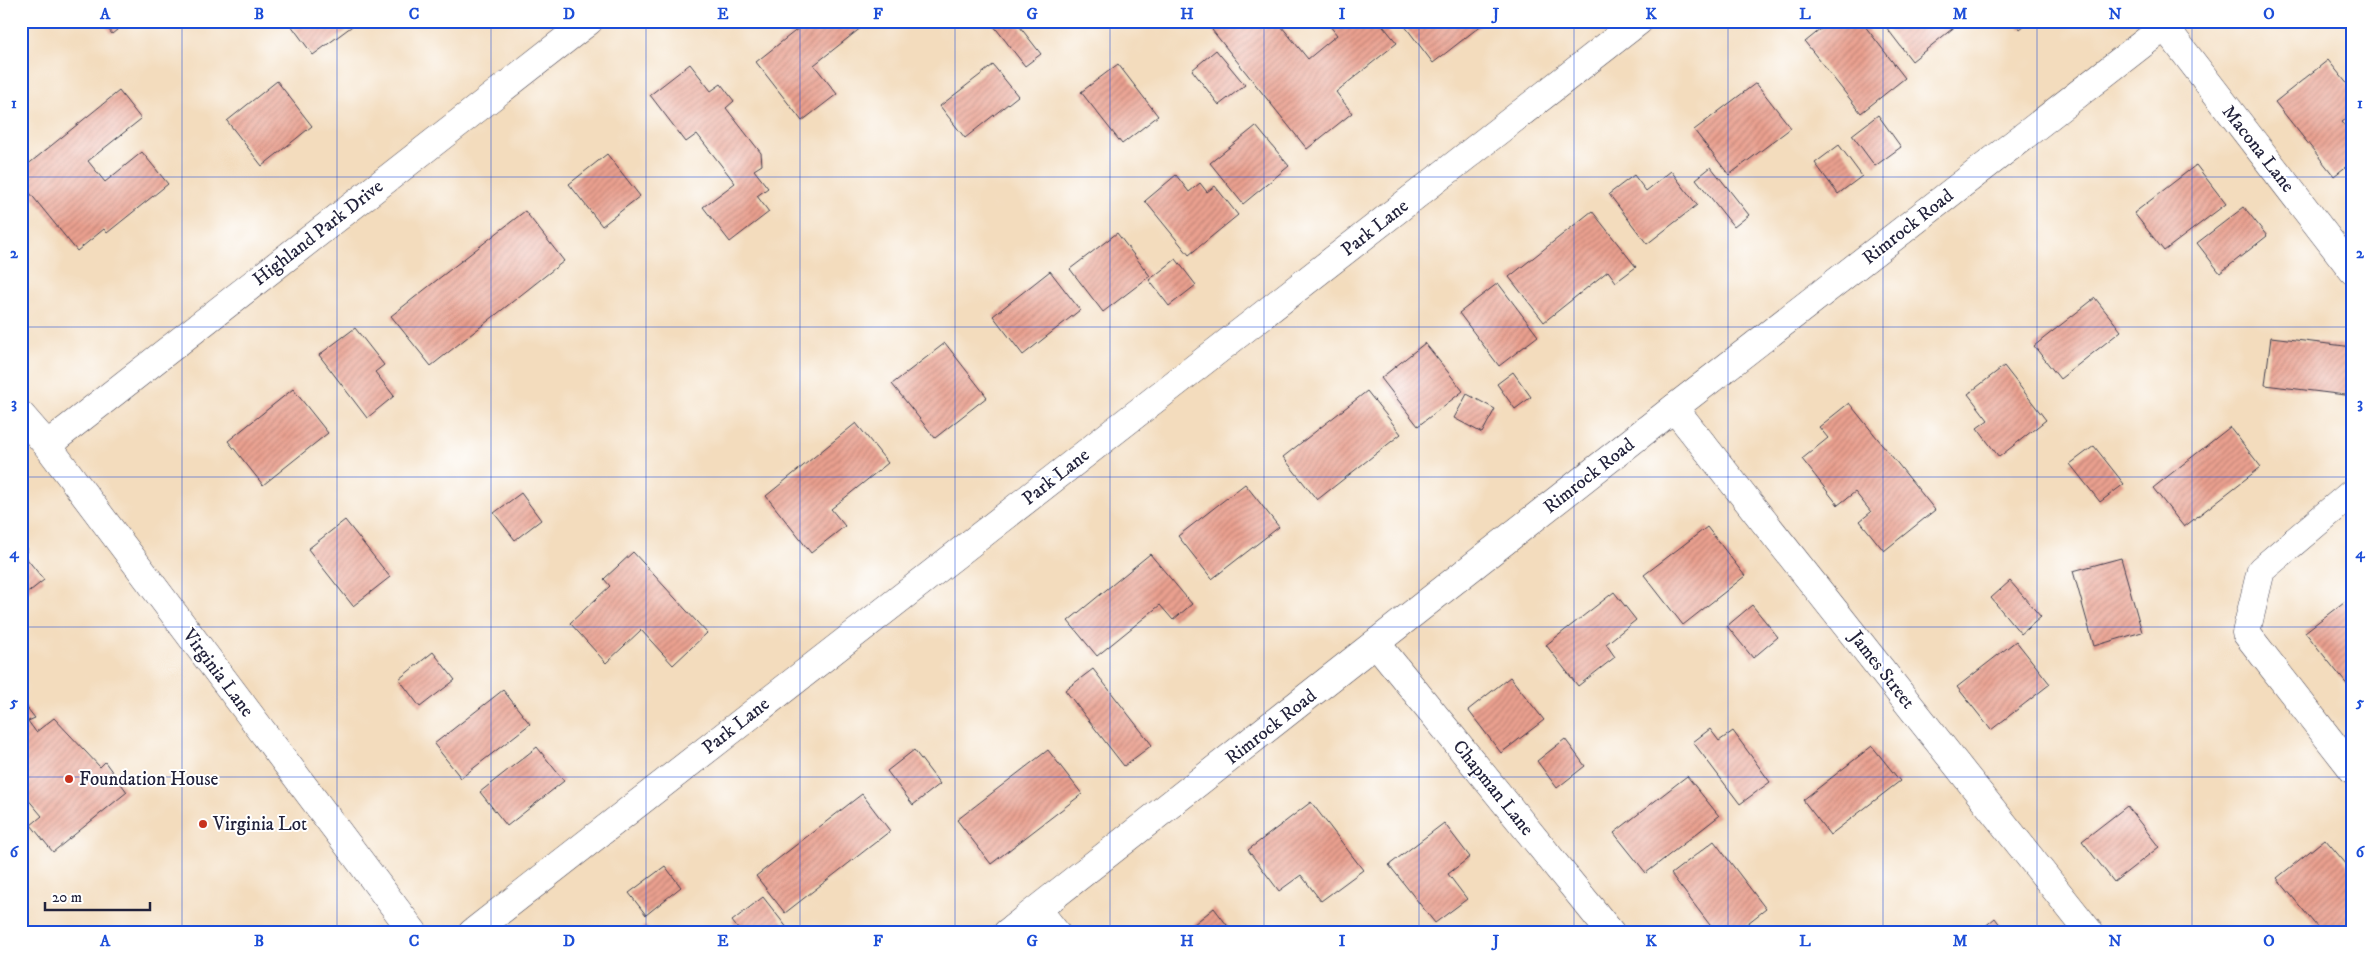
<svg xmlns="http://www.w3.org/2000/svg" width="2374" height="954" viewBox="0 0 2374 954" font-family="'IM FELL DW Pica',serif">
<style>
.building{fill:url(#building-hatch)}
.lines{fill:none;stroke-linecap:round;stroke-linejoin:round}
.minor-casing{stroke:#413e4e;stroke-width:29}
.tertiary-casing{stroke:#413e4e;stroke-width:29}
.secondary-casing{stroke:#413e4e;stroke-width:29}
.minor{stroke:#fff;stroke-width:28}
.tertiary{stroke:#fff;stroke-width:28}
.secondary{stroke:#fff;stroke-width:28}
.grid{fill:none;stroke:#1d4ed8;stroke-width:1;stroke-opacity:0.55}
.poi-dot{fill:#c8321e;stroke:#fff;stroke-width:2}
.labels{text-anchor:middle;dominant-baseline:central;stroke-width:4;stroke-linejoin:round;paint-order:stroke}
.street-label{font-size:19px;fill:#22223b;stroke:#fff}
.poi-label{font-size:19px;fill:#22223b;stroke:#fff;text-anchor:start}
.neatline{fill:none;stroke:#1d4ed8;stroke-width:2}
.grid-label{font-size:16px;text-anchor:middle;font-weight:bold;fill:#1d4ed8}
</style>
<defs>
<pattern id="building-hatch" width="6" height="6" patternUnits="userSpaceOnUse" patternTransform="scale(1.25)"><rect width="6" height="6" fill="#eaa08f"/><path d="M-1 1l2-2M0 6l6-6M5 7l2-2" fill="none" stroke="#bd8276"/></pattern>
</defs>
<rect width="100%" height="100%" fill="#fff"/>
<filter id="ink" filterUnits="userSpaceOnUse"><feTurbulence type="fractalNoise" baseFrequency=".02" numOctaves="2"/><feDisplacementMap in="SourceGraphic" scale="10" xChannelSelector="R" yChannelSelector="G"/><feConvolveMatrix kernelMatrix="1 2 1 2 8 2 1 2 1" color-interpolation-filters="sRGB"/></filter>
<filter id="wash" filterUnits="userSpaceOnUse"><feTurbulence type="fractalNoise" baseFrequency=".0096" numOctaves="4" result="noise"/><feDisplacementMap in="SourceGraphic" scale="20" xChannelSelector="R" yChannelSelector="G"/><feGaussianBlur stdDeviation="1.12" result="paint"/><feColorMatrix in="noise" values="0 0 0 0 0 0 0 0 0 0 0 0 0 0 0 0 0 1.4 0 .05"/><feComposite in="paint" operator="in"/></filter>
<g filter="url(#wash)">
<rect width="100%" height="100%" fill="#f3dcbd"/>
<g id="blocks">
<!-- building -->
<g class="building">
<path d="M102,21H128L112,34Z"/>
<path d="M288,21H359L313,55Z"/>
<path d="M794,21H858L862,27L814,65L837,94L802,121L756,62L799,28Z"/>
<path d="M990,21H1028L1020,27L1041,54L1025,66Z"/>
<path d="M1223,21H1277L1308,59L1337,35L1326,21H1379L1397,43L1336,92L1352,113L1307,149L1212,30Z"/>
<path d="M1401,21H1480L1483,24L1433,63Z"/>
<path d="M1831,21H1861L1905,78L1861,113L1805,42Z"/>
<path d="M1893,21H1962L1912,61L1886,27Z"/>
<path d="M2014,21H2030L2020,29Z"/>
<path d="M1216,50L1245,85L1219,105L1192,70Z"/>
<path d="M2328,60L2353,91V114L2342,122L2353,135V161L2334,176L2275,102Z"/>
<path d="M690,64L711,91L721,84L734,101L726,108L761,153L762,165L754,170L768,188L757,196L769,212L730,242L703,207L735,183L697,134L686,142L650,95Z"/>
<path d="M1118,64L1158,116L1122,144L1081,92Z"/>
<path d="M993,65L1018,96L965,138L940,106Z"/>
<path d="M277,81L312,126L262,166L227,121Z"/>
<path d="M1756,83L1791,128L1729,175L1694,130Z"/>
<path d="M119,91L141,119L88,161L105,182L142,152L168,184L107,233L104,229L77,251L21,182V170Z"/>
<path d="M1878,115L1901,147L1875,166L1852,135Z"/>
<path d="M1256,126L1289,166L1243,204L1210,163Z"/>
<path d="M1839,145L1862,176L1838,194L1815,163Z"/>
<path d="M607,154L640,196L602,226L569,184Z"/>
<path d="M2196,165L2226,204L2164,251L2134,213Z"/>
<path d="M1711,167L1749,215L1734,227L1696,179Z"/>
<path d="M1671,171L1697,205L1647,244L1609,194L1634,175L1646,191Z"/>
<path d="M1176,175L1189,192L1200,183L1207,192L1215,186L1238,215L1189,255L1145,201Z"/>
<path d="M2244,207L2267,236L2220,273L2197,243Z"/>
<path d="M525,211L564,261L431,366L391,316Z"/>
<path d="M1592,211L1636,267L1616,282L1608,271L1544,322L1509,277Z"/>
<path d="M1117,233L1150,276L1103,312L1070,269Z"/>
<path d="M1176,259L1196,285L1169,306L1149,280Z"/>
<path d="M1050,271L1080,310L1023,355L993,316Z"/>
<path d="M1498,283L1538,336L1499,366L1459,313Z"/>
<path d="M2095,298L2121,331L2060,379L2034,346Z"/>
<path d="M355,328L384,365L375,372L394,396L367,418L319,355Z"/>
<path d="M2271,337L2353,347V396L2265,385Z"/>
<path d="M945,343L987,397L935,438L892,384Z"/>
<path d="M1425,343L1463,391L1418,426L1381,378Z"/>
<path d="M2004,366L2046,420L1999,457L1977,428L1988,420L1968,394Z"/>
<path d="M1513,372L1531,397L1515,409L1497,384Z"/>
<path d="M293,389L328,433L263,485L228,441Z"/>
<path d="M1367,391L1401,434L1317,500L1283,457Z"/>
<path d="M1467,394L1495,409L1482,433L1454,418Z"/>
<path d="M1849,403L1935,510L1884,551L1860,521L1871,512L1855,492L1838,505L1802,459L1828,438L1819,427Z"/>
<path d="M856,423L888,463L831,509L845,526L811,553L766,496Z"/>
<path d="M2230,427L2261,467L2184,527L2153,488Z"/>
<path d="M2094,446L2124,484L2100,502L2070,464Z"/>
<path d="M1245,484L1279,527L1212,579L1178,536Z"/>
<path d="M521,493L541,520L515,540L494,513Z"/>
<path d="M345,520L390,577L353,606L308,549Z"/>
<path d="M1707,527L1745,576L1683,625L1644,575Z"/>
<path d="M21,541L28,550L23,554L44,580L21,598Z"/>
<path d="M633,552L707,633L673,665L641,630L606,663L570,623L610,586L604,579Z"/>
<path d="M1150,554L1192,604L1173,620L1160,605L1097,656L1068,621Z"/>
<path d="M2121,558L2142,632L2094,646L2073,571Z"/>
<path d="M2010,581L2041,617L2021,634L1991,598Z"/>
<path d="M1614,592L1636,620L1606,644L1615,657L1578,686L1546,645Z"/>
<path d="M2353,595V692L2305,632Z"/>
<path d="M1752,605L1778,637L1753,658L1727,626Z"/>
<path d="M2016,641L2050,684L1991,730L1957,687Z"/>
<path d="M433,652L455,680L420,707L399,679Z"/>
<path d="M1093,669L1152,745L1124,766L1065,690Z"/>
<path d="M1510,677L1544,720L1501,753L1468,710Z"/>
<path d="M503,690L530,724L461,778L434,744Z"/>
<path d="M21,700L35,718L28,721L36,732L54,718L100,767L105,762L127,792L53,852L31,825L42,816L21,791Z"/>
<path d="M1710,729L1719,741L1733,731L1770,782L1740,804L1693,742Z"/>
<path d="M1565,739L1585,766L1557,788L1537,761Z"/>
<path d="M1872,746L1900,781L1830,835L1803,800Z"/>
<path d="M537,747L564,781L507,826L480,792Z"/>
<path d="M914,750L940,784L913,805L887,771Z"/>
<path d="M1048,750L1082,794L991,864L957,820Z"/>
<path d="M1687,776L1719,816L1646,873L1614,833Z"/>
<path d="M862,794L890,831L785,913L756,876Z"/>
<path d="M1311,802L1363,870L1321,901L1301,875L1279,891L1248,850Z"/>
<path d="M2127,806L2159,847L2114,882L2082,841Z"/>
<path d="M1444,823L1470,857L1448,874L1467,899L1435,923L1389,865Z"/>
<path d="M2325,839L2353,872V933H2322L2277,878Z"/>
<path d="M1714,841L1766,909L1735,933H1716L1671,874Z"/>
<path d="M665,866L681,887L646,915L629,893Z"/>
<path d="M763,897L788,929L783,933H741L732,921Z"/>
<path d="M1214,908L1233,933H1183Z"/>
<path d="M1995,918L2006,933H1977Z"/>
<path d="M645,925L651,933H635Z"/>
</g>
</g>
</g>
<g filter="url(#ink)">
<use href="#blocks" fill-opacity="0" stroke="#413e4e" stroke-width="1"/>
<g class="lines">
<defs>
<g id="minor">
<path d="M2165,27L2353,271"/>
<path d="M1674,408L2090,933"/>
<path d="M47,445L589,21"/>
<path d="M2353,492L2261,570L2246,633L2353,770"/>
<path d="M1376,643L1611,933"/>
<path d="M1038,910L1056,933"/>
<path d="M472,933L1639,21"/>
</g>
<path id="tertiary" d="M21,415L47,445L414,933"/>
<path id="secondary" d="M1007,933L1674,408L2172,21"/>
</defs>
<!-- minor casing -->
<use href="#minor" class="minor-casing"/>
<!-- tertiary casing -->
<use href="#tertiary" class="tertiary-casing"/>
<!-- secondary casing -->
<use href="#secondary" class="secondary-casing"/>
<!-- minor -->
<use href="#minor" class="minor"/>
<!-- tertiary -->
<use href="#tertiary" class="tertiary"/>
<!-- secondary -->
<use href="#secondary" class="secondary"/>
</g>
</g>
<!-- grid -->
<path class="grid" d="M182,21V933M337,21V933M491,21V933M646,21V933M800,21V933M955,21V933M1110,21V933M1264,21V933M1419,21V933M1574,21V933M1728,21V933M1883,21V933M2037,21V933M2192,21V933M21,177H2353M21,327H2353M21,477H2353M21,627H2353M21,777H2353"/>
<!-- markers -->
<g class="poi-dot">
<circle cx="69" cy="779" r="5"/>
<circle cx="203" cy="824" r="5"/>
</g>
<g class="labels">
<!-- street labels -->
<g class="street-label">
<text transform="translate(2258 149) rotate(52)">Macona Lane</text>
<text transform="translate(1908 227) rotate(-38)">Rimrock Road</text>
<text transform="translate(1375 228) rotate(-38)">Park Lane</text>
<text transform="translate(318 233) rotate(-38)">Highland Park Drive</text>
<text transform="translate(1589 476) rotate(-38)">Rimrock Road</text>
<text transform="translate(1056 477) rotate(-38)">Park Lane</text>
<text transform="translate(1882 670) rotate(52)">James Street</text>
<text transform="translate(218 673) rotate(53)">Virginia Lane</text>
<text transform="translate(736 726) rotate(-38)">Park Lane</text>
<text transform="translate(1271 727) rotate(-38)">Rimrock Road</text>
<text transform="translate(1493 788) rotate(51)">Chapman Lane</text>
</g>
<!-- poi labels -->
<g class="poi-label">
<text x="79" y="779">Foundation House</text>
<text x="213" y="824">Virginia Lot</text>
</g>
</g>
<!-- margin -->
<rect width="2374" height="954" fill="none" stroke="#fff" stroke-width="55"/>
<!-- scale -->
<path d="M45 902v8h105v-8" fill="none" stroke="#22223b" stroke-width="2.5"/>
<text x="52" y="902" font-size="15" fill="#22223b" stroke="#ffffff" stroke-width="4" paint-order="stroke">20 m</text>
<rect x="28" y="28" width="2318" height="898" class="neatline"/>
<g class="grid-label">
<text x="105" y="19">A</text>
<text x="259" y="19">B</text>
<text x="414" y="19">C</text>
<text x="569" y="19">D</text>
<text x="723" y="19">E</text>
<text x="878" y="19">F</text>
<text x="1032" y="19">G</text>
<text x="1187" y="19">H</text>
<text x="1342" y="19">I</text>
<text x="1496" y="19">J</text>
<text x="1651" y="19">K</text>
<text x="1805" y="19">L</text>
<text x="1960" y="19">M</text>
<text x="2115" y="19">N</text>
<text x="2269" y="19">O</text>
<text x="14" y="108">1</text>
<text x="2360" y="108">1</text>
<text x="14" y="258">2</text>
<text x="2360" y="258">2</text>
<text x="14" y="408">3</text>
<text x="2360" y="408">3</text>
<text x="14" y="558">4</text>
<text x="2360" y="558">4</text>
<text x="14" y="707">5</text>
<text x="2360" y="707">5</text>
<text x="14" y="857">6</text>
<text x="2360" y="857">6</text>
<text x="105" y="946">A</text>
<text x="259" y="946">B</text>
<text x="414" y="946">C</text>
<text x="569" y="946">D</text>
<text x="723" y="946">E</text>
<text x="878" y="946">F</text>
<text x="1032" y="946">G</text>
<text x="1187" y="946">H</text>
<text x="1342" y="946">I</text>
<text x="1496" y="946">J</text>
<text x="1651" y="946">K</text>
<text x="1805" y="946">L</text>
<text x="1960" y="946">M</text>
<text x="2115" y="946">N</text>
<text x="2269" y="946">O</text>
</g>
</svg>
